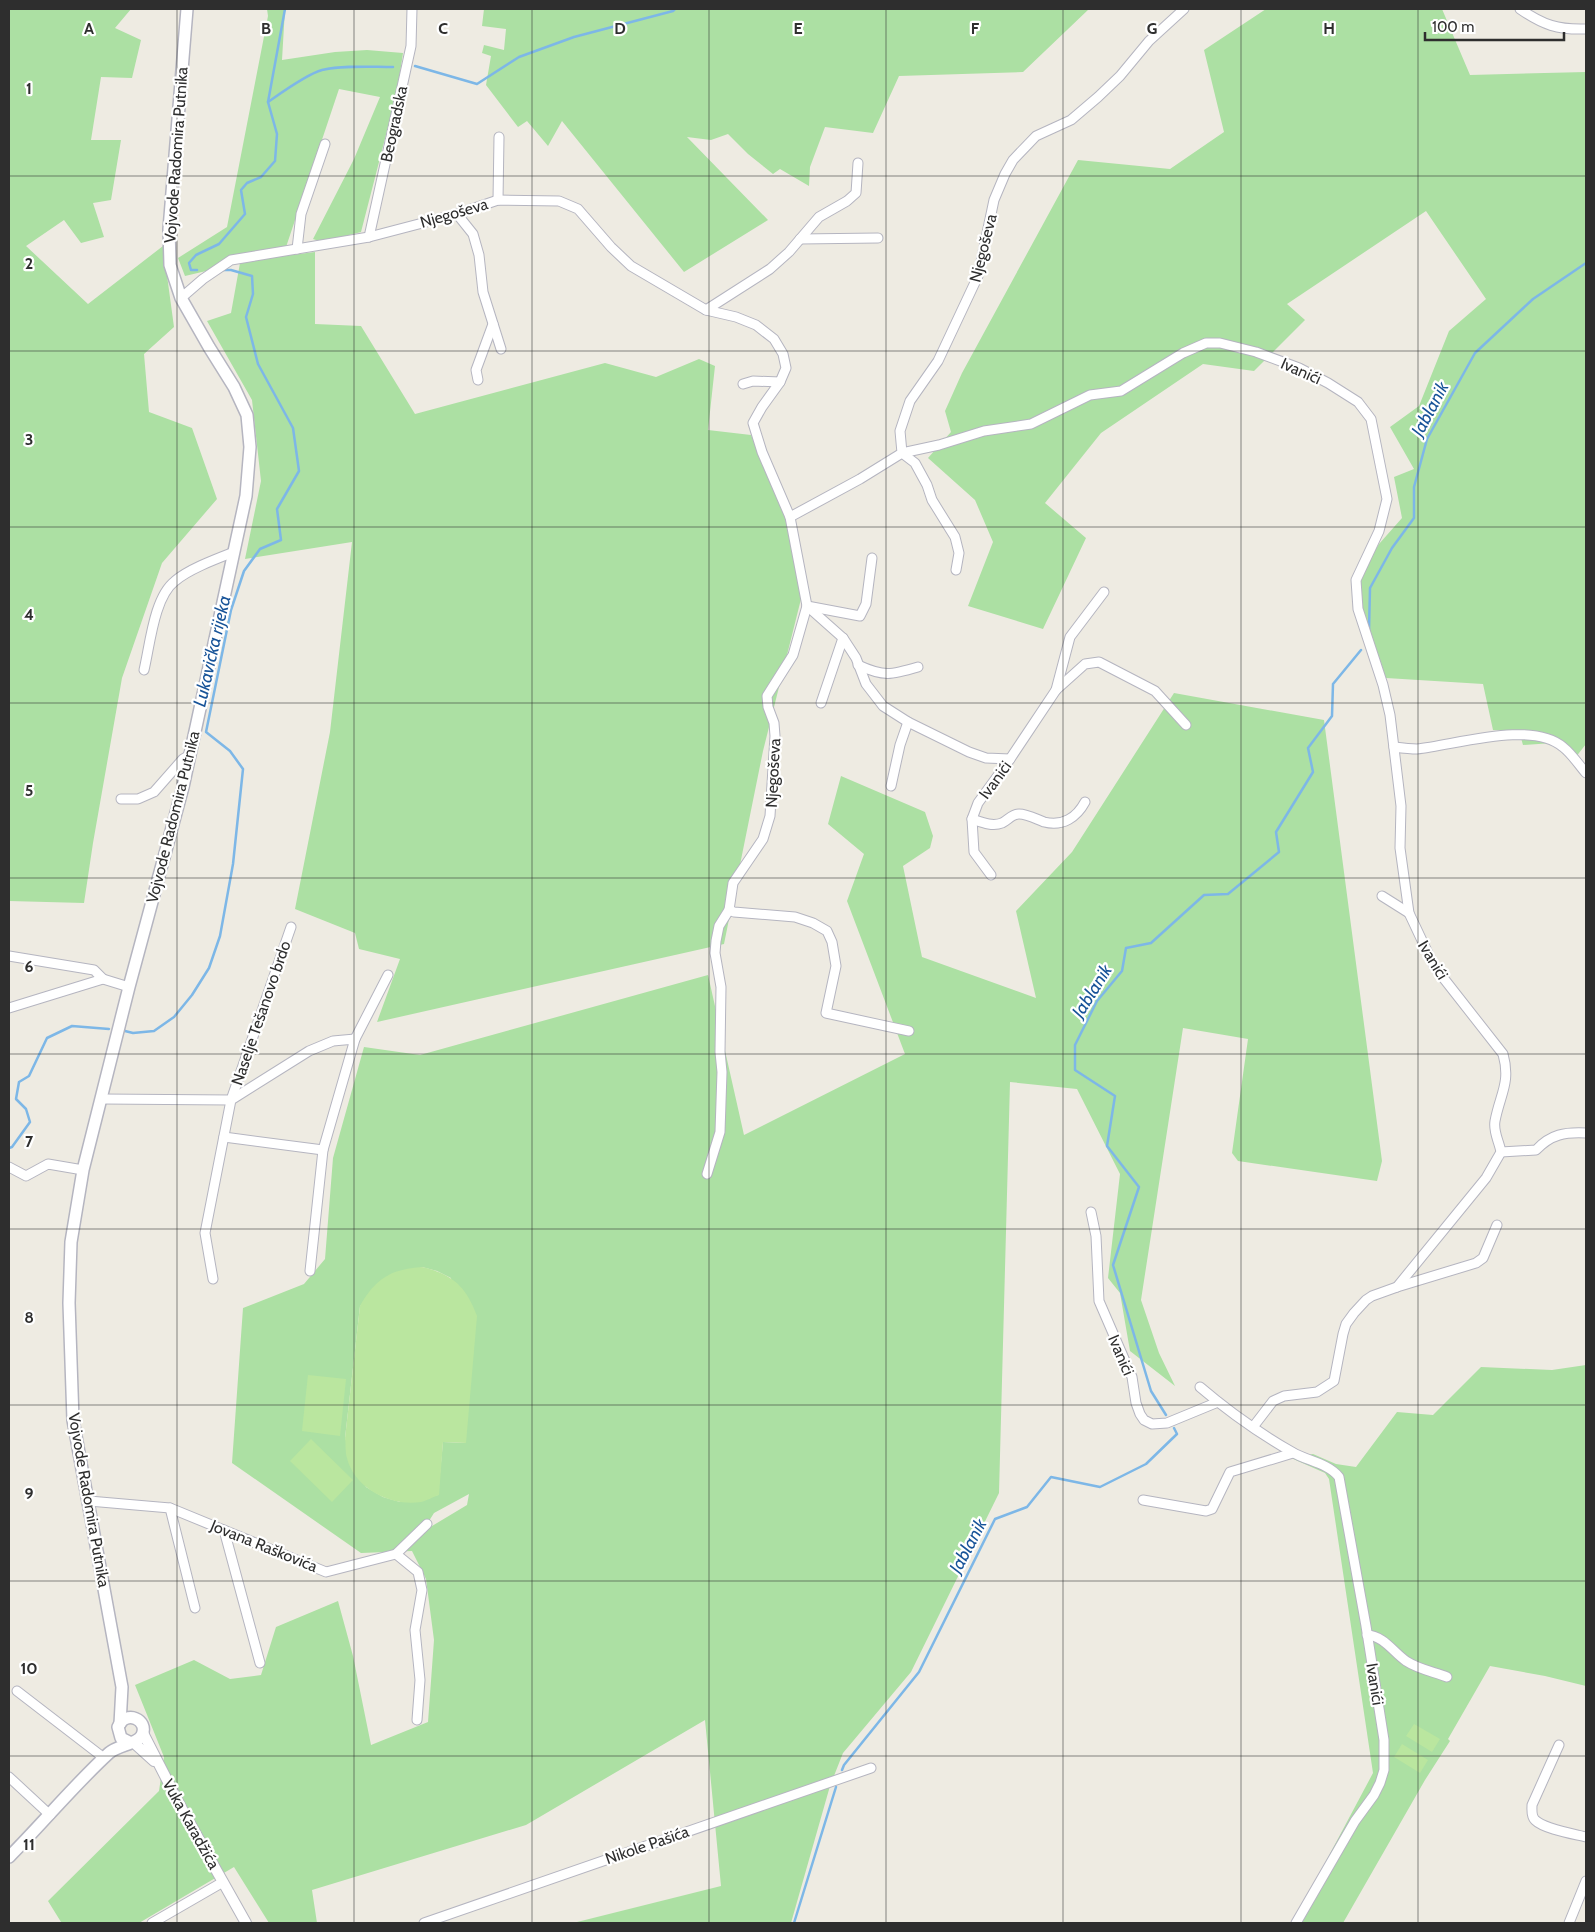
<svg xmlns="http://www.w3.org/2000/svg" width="1595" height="1932" viewBox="0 0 1595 1932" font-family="Cabin,sans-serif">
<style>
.green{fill:#ace0a3;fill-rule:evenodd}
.pitch{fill:#bae69f}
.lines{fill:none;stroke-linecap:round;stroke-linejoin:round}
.stream{stroke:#7db7e7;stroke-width:2.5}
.minor-casing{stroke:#b5b5c0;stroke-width:11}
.tertiary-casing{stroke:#b5b5c0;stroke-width:12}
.secondary-casing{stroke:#b5b5c0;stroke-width:14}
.minor{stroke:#fff;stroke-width:9}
.tertiary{stroke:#fff;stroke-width:10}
.secondary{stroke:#fff;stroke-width:11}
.grid{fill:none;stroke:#2e2e2e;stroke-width:1;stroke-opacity:0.55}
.labels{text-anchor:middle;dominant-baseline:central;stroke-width:4.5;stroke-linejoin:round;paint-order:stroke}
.street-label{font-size:16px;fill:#2e2e2e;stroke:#fff}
.water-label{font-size:18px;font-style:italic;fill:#175398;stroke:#fff}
.grid-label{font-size:16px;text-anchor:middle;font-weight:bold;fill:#2e2e2e;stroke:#fff;stroke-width:4.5;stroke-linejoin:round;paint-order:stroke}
</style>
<rect width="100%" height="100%" fill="#eeebe2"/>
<!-- green -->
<g class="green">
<path d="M9,9H156L155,10L131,9L115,28L141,40L132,78L101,77L91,140H121L111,200L93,203L104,237L81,243L64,220L26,246L88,304L163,246L174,327L144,354L149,412L192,428L217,499L162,563L122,678L93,843L84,903L9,901Z"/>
<path d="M267,9H285L282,60L335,52L367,50L403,53L397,92L361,232L322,242L313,239L354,159L380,97L339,89L283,256L315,252V324L361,326L415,414L605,363L656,377L699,359L715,366L708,430L751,435L786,517L801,599L763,751L724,944L377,1022L400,959L359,949L355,933L295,909L330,732L352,542L245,559L261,481L252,400L207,321L231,313L240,263L185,276L178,258L227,227L268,16Z"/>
<path d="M484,9H1089L1023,72L899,76L873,133L825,127L810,167L809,186L780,169L773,174L748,154L728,134L711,140L687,137L768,220L684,272L562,121L548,146L527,121L518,127L486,85L491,56L482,53L484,45L504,50L506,29L482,26Z"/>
<path d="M1266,9H1442L1470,75L1586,72V744L1572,762L1553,743L1523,745L1519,731L1493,730L1483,684L1386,678L1364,628L1356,580L1379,544L1402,518L1394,477L1414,469L1390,427L1419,406L1449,331L1486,299L1426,211L1287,304L1305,320L1254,371L1203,364L1101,433L1045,503L1086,538L1043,629L968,606L993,542L975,500L928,458L951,432L945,411L962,373L1078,160L1170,169L1224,132L1204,50Z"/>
<path d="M1174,693L1324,720L1382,1161L1377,1181L1238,1161L1232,1153L1248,1039L1183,1028L1141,1300L1159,1353L1175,1386L1130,1351L1120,1293L1108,1278L1120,1174L1077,1089L1010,1082L999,1493L911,1672L843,1753L830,1786L791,1923H573L721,1886L705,1720L526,1825L312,1890L317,1923H269L234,1867L139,1923H60L61,1922L48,1901L159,1791L164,1757L135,1685L194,1660L230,1679L261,1675L276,1627L338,1601L353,1656L371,1745L428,1722L434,1640L426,1579L412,1551L361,1553L232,1463L243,1308L304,1284L325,1259L333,1158L364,1047L420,1055L708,975L744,1135L905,1054L847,901L864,854L828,824L841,776L925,812L933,836L930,848L903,866L922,957L1036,998L1016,911L1072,852ZM422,1267L437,1271L451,1278L466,1443L443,1442L438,1495L400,1502L383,1497L366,1487L345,1438L360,1306ZM469,1494L467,1505L422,1532L434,1513Z"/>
<path d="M1586,1365V1686L1545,1676L1490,1666L1448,1739L1450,1741L1425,1780L1343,1923H1293L1373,1773L1329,1479L1325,1473L1291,1458L1313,1454L1336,1464L1356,1467L1397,1412L1433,1415L1481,1367L1552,1370Z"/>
</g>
<!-- pitch -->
<g class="pitch">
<path d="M422,1267C452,1274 466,1286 477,1316L466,1443L443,1442L439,1495C433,1497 426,1501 421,1502C391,1507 354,1488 347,1458C345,1452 346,1444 345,1438L360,1306C375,1279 391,1269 422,1267Z"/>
<path d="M308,1375L346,1379L340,1436L302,1431Z"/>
<path d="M311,1439L353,1480L332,1502L290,1461Z"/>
<path d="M1414,1724L1440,1739L1432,1752L1406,1736Z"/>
<path d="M1402,1744L1428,1760L1420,1773L1394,1757Z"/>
</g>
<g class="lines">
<!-- stream -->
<g class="stream">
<path d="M415,66L477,84L519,57L574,37L673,11L675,9"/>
<path d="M268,102C281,93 307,74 322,70C344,65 370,67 393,67"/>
<path d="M197,270H191L189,263L196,255L219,244L245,214L241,190L247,183L261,177L275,161L277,134L268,102L285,9"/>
<path d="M1369,631L1370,588L1392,548L1414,518V487L1427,439L1475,353L1533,299L1586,263"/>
<path d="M125,1031L133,1033L154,1031L174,1017L192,995L209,968L220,936L233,864L243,769L230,751L206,732L231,610L244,571L260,549L281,540L277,509L299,471L293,428L258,364L246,317L253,294L252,276L231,270H222"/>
<path d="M9,1148L12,1147L30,1122L26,1109L16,1099L19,1082L29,1076L47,1038L72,1026L109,1029"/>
<path d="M1166,1415L1151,1391L1113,1265L1139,1187L1107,1146L1115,1096L1075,1070V1045L1097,1001L1122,971L1126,948L1151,943L1204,895L1228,894L1279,852L1276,832L1313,772L1308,748L1332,716L1333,684L1361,650"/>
<path d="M842,1770L844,1765L919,1672L995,1519L1027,1507L1051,1477L1100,1487L1146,1464L1177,1434L1174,1428"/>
<path d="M794,1923L836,1787"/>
</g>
<defs>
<g id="minor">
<path d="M1520,9C1543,25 1558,30 1586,29"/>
<path d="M498,200L499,137"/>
<path d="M457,214L473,234L479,255L483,292L501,349"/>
<path d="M369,237L411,46L412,9"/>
<path d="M800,239L878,238"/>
<path d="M297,249L301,214L325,144"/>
<path d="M181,298L203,279L231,260L369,237L457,214L498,200L559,201L578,209L611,247L631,266L706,310L736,317L756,325L774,339L783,354L786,368L780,382L762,407L753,423L762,452L790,517L807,606L793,655L767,696L768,707L774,723L775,736L770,816L763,839L733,883L729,910L719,926L716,941L715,953L721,987L720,1052L722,1072L720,1132L707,1174"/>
<path d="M706,310L770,269L789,252L819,217L847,201L856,193L858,163"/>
<path d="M478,380L476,370L493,324"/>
<path d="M743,384L753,381L780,382"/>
<path d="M902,453L939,445L984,431L1031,424L1090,395L1121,391L1183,353L1206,343H1220L1256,352L1299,368L1328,383L1358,402L1371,419L1387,499L1379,531L1356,580L1358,609L1383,685L1390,715L1401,806L1400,848L1409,913L1434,966L1503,1054C1511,1083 1500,1094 1495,1121C1493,1132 1499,1141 1501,1152L1486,1178L1397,1287L1372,1296L1366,1300L1354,1313L1346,1324L1343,1334L1334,1381L1317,1392L1284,1396L1273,1401L1253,1427"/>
<path d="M902,453L915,463L927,485L932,500L955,537L959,553L956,570"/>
<path d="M790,517L860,479L902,453L900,431L910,401L938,361L978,276L994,200L1005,174L1013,160L1036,136L1071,120L1098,97L1120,76L1149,41L1184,9"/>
<path d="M807,606L843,638L856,658L866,684L883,706L908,722L969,752L986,758L1010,759"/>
<path d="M807,606L860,616L866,604L872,558"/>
<path d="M858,665C884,677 891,675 918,667"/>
<path d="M144,670C150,645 154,597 175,581C189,569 216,559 234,552"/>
<path d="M1056,690L1070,637L1104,592"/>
<path d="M821,703L843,638"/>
<path d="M1394,747C1402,748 1410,749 1417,749C1456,745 1531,720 1563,747C1572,754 1579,765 1586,773"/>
<path d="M891,786L900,745L908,722"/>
<path d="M121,799H138L154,792L183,759L190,755"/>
<path d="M972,819C981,822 992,827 1002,823C1008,820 1012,814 1019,814C1027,814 1036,819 1044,822C1063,827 1077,817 1085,802"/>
<path d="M991,875L974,852L972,819L978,803L1010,759L1056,690L1085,664L1099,662L1155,691L1186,725"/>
<path d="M1382,896L1409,913"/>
<path d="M729,910L734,912L795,917L813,923L827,931L832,942L836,966L826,1013L909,1031"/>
<path d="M9,956L94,970L103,979"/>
<path d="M9,1008L103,979L129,987"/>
<path d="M355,1039L388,975"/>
<path d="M102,1099L231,1100L291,927"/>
<path d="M224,1137L323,1150"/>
<path d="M1501,1152L1536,1150C1551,1134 1565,1132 1586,1133"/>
<path d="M9,1167L26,1176L48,1164L83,1170"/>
<path d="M1091,1212L1096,1236L1099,1301L1132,1377L1136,1403L1140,1414L1144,1420L1152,1424L1167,1423L1218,1402"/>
<path d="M213,1279L205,1233L231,1100L309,1051L333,1041L355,1039L323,1150L310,1271"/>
<path d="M1397,1287L1476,1263L1483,1258L1497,1225"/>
<path d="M1200,1387C1228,1411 1259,1433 1292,1452C1307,1461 1328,1463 1339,1477L1366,1626L1384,1740V1770L1380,1783L1374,1795L1355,1821L1296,1923"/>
<path d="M1143,1500L1206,1511L1212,1509L1230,1472L1293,1453"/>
<path d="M89,1501L170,1508L326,1572L396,1554L427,1524"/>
<path d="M170,1508L195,1608"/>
<path d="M224,1530L260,1663"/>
<path d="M396,1554L418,1572L422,1590L415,1630L420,1680L417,1720"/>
<path d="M1367,1635C1384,1636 1393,1652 1406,1661C1418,1669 1434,1672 1447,1677"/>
<path d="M17,1691L104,1758"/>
<path d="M1559,1745L1532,1805C1532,1810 1531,1816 1535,1820C1544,1829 1574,1834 1586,1837"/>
<path d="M9,1777L50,1815"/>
<path d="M152,1923L223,1882"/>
<path d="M424,1923L871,1768"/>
<path d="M1569,1923L1586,1881"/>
</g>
<g id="tertiary">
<path d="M143,1733L183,1811L246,1923"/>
<path d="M133,1742L154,1761"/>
</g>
<g id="secondary">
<path d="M120,1724L122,1687L73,1420L69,1303L71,1242L83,1170L129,987L183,787L246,496L250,447L247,415L234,387L209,347L181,298L170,265L169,229L187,9"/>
<path d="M9,1857C43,1823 74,1785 109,1753C118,1745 138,1744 142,1735C149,1720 126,1709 118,1727L121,1738L129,1742"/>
</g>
</defs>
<!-- minor casing -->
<use href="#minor" class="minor-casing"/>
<!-- tertiary casing -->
<use href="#tertiary" class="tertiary-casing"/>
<!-- secondary casing -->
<use href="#secondary" class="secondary-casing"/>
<!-- minor -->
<use href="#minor" class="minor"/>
<!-- tertiary -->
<use href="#tertiary" class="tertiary"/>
<!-- secondary -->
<use href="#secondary" class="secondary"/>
</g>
<!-- grid -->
<path class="grid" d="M177,9V1923M354,9V1923M532,9V1923M709,9V1923M886,9V1923M1063,9V1923M1241,9V1923M1418,9V1923M9,176H1586M9,351H1586M9,527H1586M9,703H1586M9,878H1586M9,1054H1586M9,1229H1586M9,1405H1586M9,1581H1586M9,1756H1586"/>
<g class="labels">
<!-- street labels -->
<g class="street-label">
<text transform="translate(394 124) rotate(-78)">Beogradska</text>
<text transform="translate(176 155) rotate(-86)">Vojvode Radomira Putnika</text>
<text transform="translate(454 213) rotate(-16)">Njegoševa</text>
<text transform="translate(983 248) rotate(-76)">Njegoševa</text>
<text transform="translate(1301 371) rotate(24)">Ivanići</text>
<text transform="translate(773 773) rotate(-87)">Njegoševa</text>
<text transform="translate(995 780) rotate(-54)">Ivanići</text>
<text transform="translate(173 817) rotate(-76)">Vojvode Radomira Putnika</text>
<text transform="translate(1433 960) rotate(59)">Ivanići</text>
<text transform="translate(261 1013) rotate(-71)">Naselje Tešanovo brdo</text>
<text transform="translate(1121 1355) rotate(67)">Ivanići</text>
<text transform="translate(89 1500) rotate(80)">Vojvode Radomira Putnika</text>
<text transform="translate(264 1546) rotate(22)">Jovana Raškovića</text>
<text transform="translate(1375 1684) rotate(81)">Ivanići</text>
<text transform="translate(191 1824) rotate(61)">Vuka Karadžića</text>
<text transform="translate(647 1845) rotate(-19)">Nikole Pašića</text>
</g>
<!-- water labels -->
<g class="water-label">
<text transform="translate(1430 409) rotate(-62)">Jablanik</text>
<text transform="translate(212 651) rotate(-77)">Lukavička rijeka</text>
<text transform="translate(1092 991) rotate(-58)">Jablanik</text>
<text transform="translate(968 1546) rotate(-62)">Jablanik</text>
</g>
</g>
<g class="grid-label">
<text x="89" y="34">A</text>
<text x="266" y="34">B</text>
<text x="443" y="34">C</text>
<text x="620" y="34">D</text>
<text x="798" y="34">E</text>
<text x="975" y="34">F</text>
<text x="1152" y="34">G</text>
<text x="1329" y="34">H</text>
<text x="29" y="94">1</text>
<text x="29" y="269">2</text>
<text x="29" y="445">3</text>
<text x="29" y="620">4</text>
<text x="29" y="796">5</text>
<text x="29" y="972">6</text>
<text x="29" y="1147">7</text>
<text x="29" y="1323">8</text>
<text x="29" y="1499">9</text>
<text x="29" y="1674">10</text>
<text x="29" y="1850">11</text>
</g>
<!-- border -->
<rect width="1595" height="1932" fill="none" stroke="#2e2e2e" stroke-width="20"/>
<!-- scale -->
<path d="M1425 32v8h139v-8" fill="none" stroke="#2e2e2e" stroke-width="2.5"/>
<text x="1432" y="32" font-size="15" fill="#2e2e2e" stroke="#ffffff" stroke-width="4" paint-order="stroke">100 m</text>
</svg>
